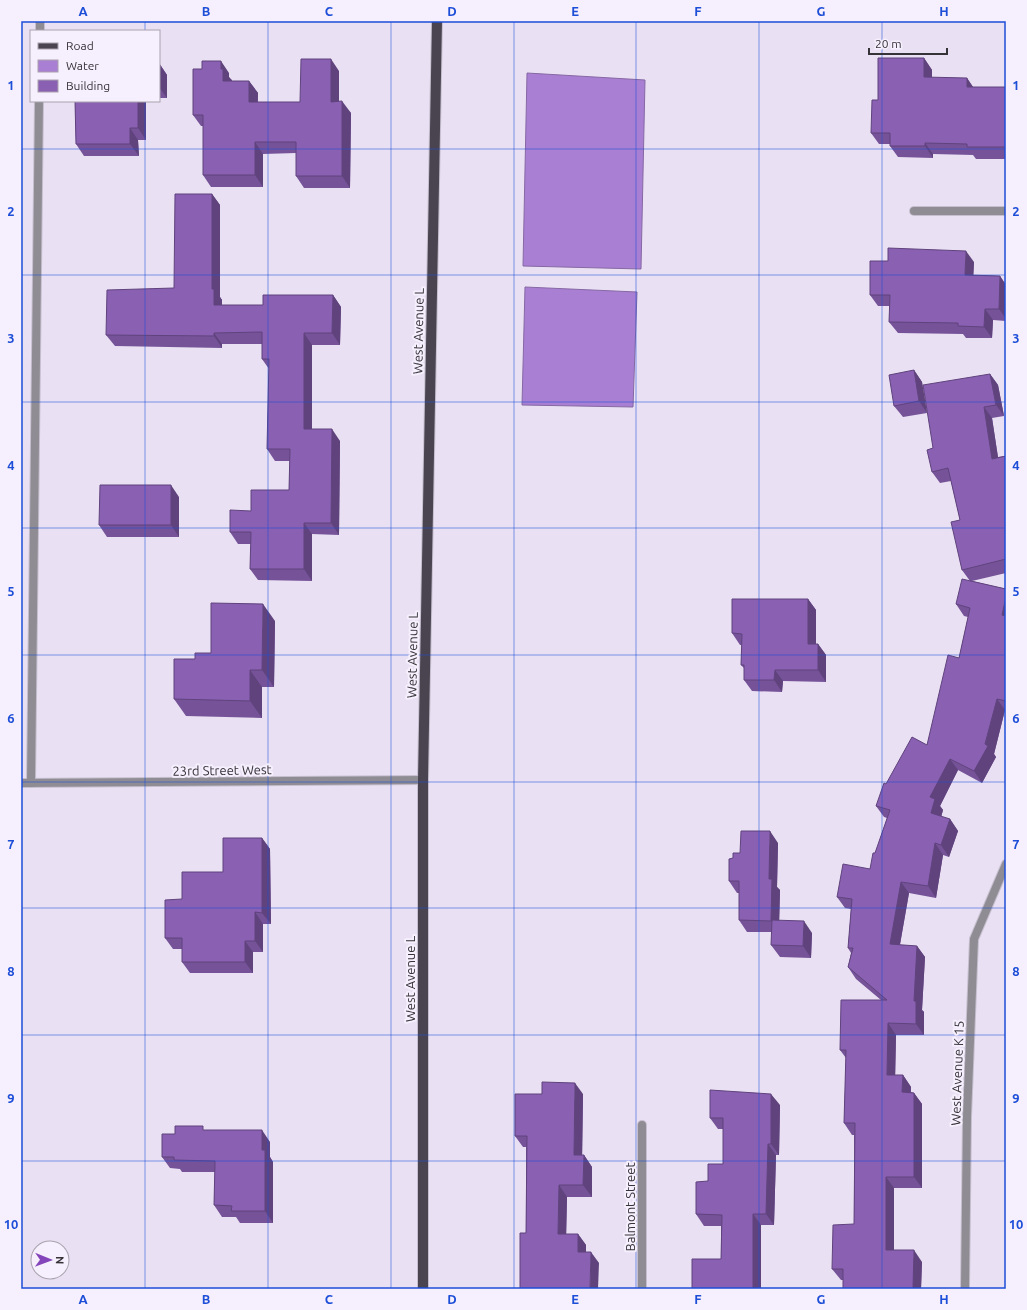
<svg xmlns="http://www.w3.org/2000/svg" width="1027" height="1310" viewBox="0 0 1027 1310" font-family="Ubuntu,sans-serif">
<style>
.water{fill:#a97fd3;stroke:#8668a4}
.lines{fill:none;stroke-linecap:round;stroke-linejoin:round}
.street-casing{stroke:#c5bece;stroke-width:10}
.primary-casing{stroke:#c5bece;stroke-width:12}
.street{stroke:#8f8c93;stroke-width:8}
.primary{stroke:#4a4450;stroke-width:10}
.wall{fill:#765399}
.shaded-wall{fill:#60437d}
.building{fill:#8960b2;stroke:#60437d}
.grid{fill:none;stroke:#1d4ed8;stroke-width:1;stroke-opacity:0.55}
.labels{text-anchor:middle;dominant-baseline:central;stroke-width:4;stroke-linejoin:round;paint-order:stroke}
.street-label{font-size:13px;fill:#353238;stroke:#f6effd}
.neatline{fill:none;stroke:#1d4ed8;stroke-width:1.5}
.grid-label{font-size:13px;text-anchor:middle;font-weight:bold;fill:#1d4ed8}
</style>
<rect width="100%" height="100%" fill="#e9e1f3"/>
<!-- water -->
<g class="water">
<path d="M527,73L645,80L641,269L523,266Z"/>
<path d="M525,287L637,292L633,407L522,405Z"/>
</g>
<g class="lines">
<defs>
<g id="street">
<path d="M40,31V21"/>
<path d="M914,211H1006"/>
<path d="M21,783L423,780"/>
<path d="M31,783L39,101"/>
<path d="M642,1125V1289"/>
<path d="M965,1289L967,1117L974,939L1006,864"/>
</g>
<path id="primary" d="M423,1289V780L437,21"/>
</defs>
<!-- street casing -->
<use href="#street" class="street-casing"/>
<!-- primary casing -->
<use href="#primary" class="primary-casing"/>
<!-- street -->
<use href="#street" class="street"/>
<!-- primary -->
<use href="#primary" class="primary"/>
</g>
<!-- wall -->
<g class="wall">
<path d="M924,58L932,70V78H967L973,87H1006V159H976L973,155L933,154V158L898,157L890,146V144H879L871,133L878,100Z"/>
<path d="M159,63L167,75V98H159Z"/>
<path d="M339,71V102L351,113L350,188H304L296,176V153L263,154V187H211L203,175V126H201L193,115L229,73V77L231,81H249L258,93V102H300Z"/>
<path d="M75,101H146V140H138L139,156H84L76,144Z"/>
<path d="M212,194L220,205V297L222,300V305H263L333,295L341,307L340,345H312V429L340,441L339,535L312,534V581L258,580L250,569L251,544H238L230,532L251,511L289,490L290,461H275L267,449L269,369L262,359V344H222V348L115,346L106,335L174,288Z"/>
<path d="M974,262L973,275L1000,276L1006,285V321L993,320L992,338H966L963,334L898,333L889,322L890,306H878L870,295Z"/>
<path d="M914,370L922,382L927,413L903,417L894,406Z"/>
<path d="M990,374L998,385L1004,416L992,418L998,457L1006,456V573L972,581L1006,589V711L1005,710L994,754L996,757L982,783L958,770L940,806L943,810L941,817L950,819L958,831L949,857L943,855L936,898L909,893L900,945L917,946L925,957L922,1010L924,1012V1035H896L895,1075H903L911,1087V1092L914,1093L922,1104V1188H894V1250L922,1262L921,1289H843V1280H841L832,1269L854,1224V1135H852L844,1123L846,1058L840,1050L881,1000L856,979L848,967L851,953L848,948L851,909L845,908L837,897L870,869L887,818L884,817L876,806L886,784L927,745L959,658L968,617L964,616L956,604L970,581L962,570L960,520L951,481L940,483L932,472L933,448Z"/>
<path d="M179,497V537H107L99,525Z"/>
<path d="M808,599L816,610V644H818L826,655V682L783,681L782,692L752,691L744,680V668L741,665L742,645H740L732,633Z"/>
<path d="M275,621L274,687H262V718L186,716L174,699L195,659L211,653Z"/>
<path d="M262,838L270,849L271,924H263V952H253V973H190L182,962V949H173L165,938L182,899L223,872Z"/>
<path d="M778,843L777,887L780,890L779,920L812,933L811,958L780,957L771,945L772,932H747L739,920V893H737L729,881L733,858L740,853Z"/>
<path d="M583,1094L582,1155H584L592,1167V1197H567L566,1234H578L586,1245V1252L599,1263L526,1233V1147H523L515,1136Z"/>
<path d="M780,1105L779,1155H776L774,1225H761L721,1259V1226H704L696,1214L708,1181L723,1164V1129H718L710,1118Z"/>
<path d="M206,1130L270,1142V1157L273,1162V1223H240L236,1217H222L214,1205L215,1172H182L180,1169L170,1168L162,1157L175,1134Z"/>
</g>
<!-- shaded-wall -->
<g class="shaded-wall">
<path d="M924,58L932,70V89L924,77Z"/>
<path d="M331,59L339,71V113L331,102Z"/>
<path d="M221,61L229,73V77L232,80L231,92L223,81L221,69Z"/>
<path d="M159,63L167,75V98L159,87Z"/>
<path d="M967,78L975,90L967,87Z"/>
<path d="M249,81L258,93L257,113L249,102Z"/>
<path d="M138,101H146V140L138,128Z"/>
<path d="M342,101L351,113L350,188L342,176Z"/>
<path d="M130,128L138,140L139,156L130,144Z"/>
<path d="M255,142L263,154V187L255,175Z"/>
<path d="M925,143L933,154V158L925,146Z"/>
<path d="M212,194L220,205V297L222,300V317L214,305L212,289Z"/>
<path d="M966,251L974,262L973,287L965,275Z"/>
<path d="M1000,276L1006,285V319L999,309Z"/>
<path d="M333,295L341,307L340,345L332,333Z"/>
<path d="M985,309L993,320L992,338L984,327Z"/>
<path d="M214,333L222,344V348L214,336Z"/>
<path d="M304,333L312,345V441L304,429Z"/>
<path d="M914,370L922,382L927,413L919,401Z"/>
<path d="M990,374L998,385L1004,416L996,405Z"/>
<path d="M984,407L992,418L1000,471L992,459Z"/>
<path d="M332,429L340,441L339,535L331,523Z"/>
<path d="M171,485L179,497V537L171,525Z"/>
<path d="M304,523L312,534V581L304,569Z"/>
<path d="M1006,597V621L1002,615Z"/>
<path d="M808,599L816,610V655L808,644Z"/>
<path d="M263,604L275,621L274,687L262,670Z"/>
<path d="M818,644L826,655V682L818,670Z"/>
<path d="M250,670L262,687V718L250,701Z"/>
<path d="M775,670L783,681L782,692L774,680Z"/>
<path d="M997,699L1005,710L994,754L996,757L982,783L974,771L985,744Z"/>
<path d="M950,759L958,770L940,806L943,810L939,825L931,813L930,797Z"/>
<path d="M950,819L958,831L949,857L941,845Z"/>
<path d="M770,831L778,843L777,887L780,890L779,932L771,921L769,879Z"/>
<path d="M262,838L270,849L271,924L262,913Z"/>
<path d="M935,843L943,855L936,898L928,886Z"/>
<path d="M901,882L909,893L898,955L890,944Z"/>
<path d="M255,912L263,924V952L255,941Z"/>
<path d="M804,921L812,933L811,958L803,946Z"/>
<path d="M245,941L253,952V973L245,962Z"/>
<path d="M917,946L925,957L922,1010L924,1012V1035L916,1024L914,1001Z"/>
<path d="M888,1023L896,1035L895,1087L887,1075Z"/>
<path d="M903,1075L911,1087L910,1104L902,1092Z"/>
<path d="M575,1083L583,1094L582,1167L574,1155Z"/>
<path d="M914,1093L922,1104V1188L914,1177Z"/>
<path d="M771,1094L780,1105L779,1155L771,1144Z"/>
<path d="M262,1130L270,1142V1157L273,1162V1223L265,1211L262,1150Z"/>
<path d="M768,1144L776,1155L774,1225L766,1214Z"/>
<path d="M584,1155L592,1167V1197L583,1185Z"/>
<path d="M886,1177L894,1188V1261L886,1250Z"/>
<path d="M559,1185L567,1197L566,1245L558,1234Z"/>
<path d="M753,1214L761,1225V1289H753Z"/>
<path d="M578,1234L586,1245V1263L578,1252Z"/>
<path d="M914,1250L922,1262L921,1289H913Z"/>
<path d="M591,1252L599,1263L598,1289H590Z"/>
</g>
<!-- building -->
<g class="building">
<path d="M878,58H924V77L967,78V87H1006V147H967V144L925,143V146H890V133H871L872,100H878Z"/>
<path d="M301,59H331V102L342,101V176H296V142H255V175H203V115H193V69H202V61H221V69H223V81H249V102H300Z"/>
<path d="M75,101H138V128H130V144H76Z"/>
<path d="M175,194H212V289H214V305H263V295H333L332,333H304V429H332L331,523H304V569H250L251,532H230V510L251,511V490H289L290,449H267L269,359H262V332L214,333V336L106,335L107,290L174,288Z"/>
<path d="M888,248L966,251L965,275L1000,276L999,309H985L984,327L958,326V323L889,322L890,295H870V261H888Z"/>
<path d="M914,370L919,401L894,406L889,375Z"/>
<path d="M990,374L996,405L984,407L992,459L1006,456V559L962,570L951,522L960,520L948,468L932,472L927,450L933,448L923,385Z"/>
<path d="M100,485H171V525H99Z"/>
<path d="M962,579L1006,589V597L1002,615L1006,616V701L997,699L985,744L988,746L974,771L950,759L930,797L935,799L931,813L950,819L941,845L935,843L928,886L901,882L890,944L917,946L914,1001H916V1024L888,1023L887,1075H903L902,1092L914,1093V1177H886V1250H914L913,1289H843V1269H832L833,1225L854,1224L855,1123H844L846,1050H840L841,1000H887L848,967L853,948H848L852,899L837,897L843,864L870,869L873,853H875L890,810L876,806L884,783L886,784L912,737L927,745L948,655L959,658L970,608L956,604Z"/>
<path d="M732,599H808V644H818V670H775L774,680H744V665H741L742,634L732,633Z"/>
<path d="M211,603L263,604L262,670H250V701L174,699V659H195V653H211Z"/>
<path d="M741,831H770L769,879H772L771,921L739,920V881H729V859L733,858V853H740Z"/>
<path d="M223,838H262V913L255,912V941H245V962H182V938H165V900L182,899V872H223Z"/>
<path d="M772,920L804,921L803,946L771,945Z"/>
<path d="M542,1082L575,1083L574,1155H584L583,1185H559L558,1234H578V1252H591L590,1289H520V1233H526L527,1136H515V1094H542Z"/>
<path d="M710,1090L771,1094V1144H768L766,1214H753V1289H692V1259H721L722,1215L696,1214V1182L708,1181V1164H723V1118H710Z"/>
<path d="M175,1126H203V1130H262V1150H265V1211H231L232,1206L214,1205L215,1161L174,1160V1157H162V1134H175Z"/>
</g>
<!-- grid -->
<path class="grid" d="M145,21V31M268,21V1289M391,21V1289M514,21V1289M636,21V1289M759,21V1289M882,21V1289M145,101V1289M21,149H1006M21,275H1006M21,402H1006M21,528H1006M21,655H1006M21,782H1006M21,908H1006M21,1035H1006M21,1161H1006"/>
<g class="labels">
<!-- street labels -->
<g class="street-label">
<text transform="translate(418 331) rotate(-89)">West Avenue L</text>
<text transform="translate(412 655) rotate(-89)">West Avenue L</text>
<text transform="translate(222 770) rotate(-1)">23rd Street West</text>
<text transform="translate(410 979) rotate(-90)">West Avenue L</text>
<text transform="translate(957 1073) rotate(-88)">West Avenue K 15</text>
<text transform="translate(630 1207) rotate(-90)">Balmont Street</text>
</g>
</g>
<!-- border -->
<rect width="1027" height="1310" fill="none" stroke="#f6effd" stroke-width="44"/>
<!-- legend -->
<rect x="30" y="30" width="130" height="72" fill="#f6effd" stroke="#a9a3ae"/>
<rect x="38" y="43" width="20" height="6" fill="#4a4450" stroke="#a9a3ae"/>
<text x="66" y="50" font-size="12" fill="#353238">Road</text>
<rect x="38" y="60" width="20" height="12" fill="#a97fd3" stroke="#a9a3ae"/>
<text x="66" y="70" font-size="12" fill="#353238">Water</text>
<rect x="38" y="80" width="20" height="12" fill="#8960b2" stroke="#a9a3ae"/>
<text x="66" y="90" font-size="12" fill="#353238">Building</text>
<!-- north arrow -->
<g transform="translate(50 1260) rotate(91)"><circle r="19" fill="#f6effd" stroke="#a9a3ae"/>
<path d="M0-3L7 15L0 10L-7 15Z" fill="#8445ba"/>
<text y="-6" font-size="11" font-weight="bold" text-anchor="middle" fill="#353238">N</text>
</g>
<!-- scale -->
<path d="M869 48v6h78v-6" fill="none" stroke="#353238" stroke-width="2"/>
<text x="875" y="48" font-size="12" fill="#353238" stroke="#f6effd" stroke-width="3" paint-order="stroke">20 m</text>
<rect x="22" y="22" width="983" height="1266" class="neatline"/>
<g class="grid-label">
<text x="83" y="16">A</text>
<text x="206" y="16">B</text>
<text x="329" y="16">C</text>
<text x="452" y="16">D</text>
<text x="575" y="16">E</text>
<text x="698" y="16">F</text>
<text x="821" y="16">G</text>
<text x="944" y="16">H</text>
<text x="11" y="90">1</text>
<text x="1016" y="90">1</text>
<text x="11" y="216">2</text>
<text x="1016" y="216">2</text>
<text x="11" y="343">3</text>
<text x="1016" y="343">3</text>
<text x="11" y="470">4</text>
<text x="1016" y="470">4</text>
<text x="11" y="596">5</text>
<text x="1016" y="596">5</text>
<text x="11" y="723">6</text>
<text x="1016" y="723">6</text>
<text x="11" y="849">7</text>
<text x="1016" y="849">7</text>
<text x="11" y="976">8</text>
<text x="1016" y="976">8</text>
<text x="11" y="1103">9</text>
<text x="1016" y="1103">9</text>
<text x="11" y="1229">10</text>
<text x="1016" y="1229">10</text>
<text x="83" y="1304">A</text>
<text x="206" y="1304">B</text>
<text x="329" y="1304">C</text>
<text x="452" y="1304">D</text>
<text x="575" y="1304">E</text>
<text x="698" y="1304">F</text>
<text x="821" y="1304">G</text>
<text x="944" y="1304">H</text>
</g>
</svg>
